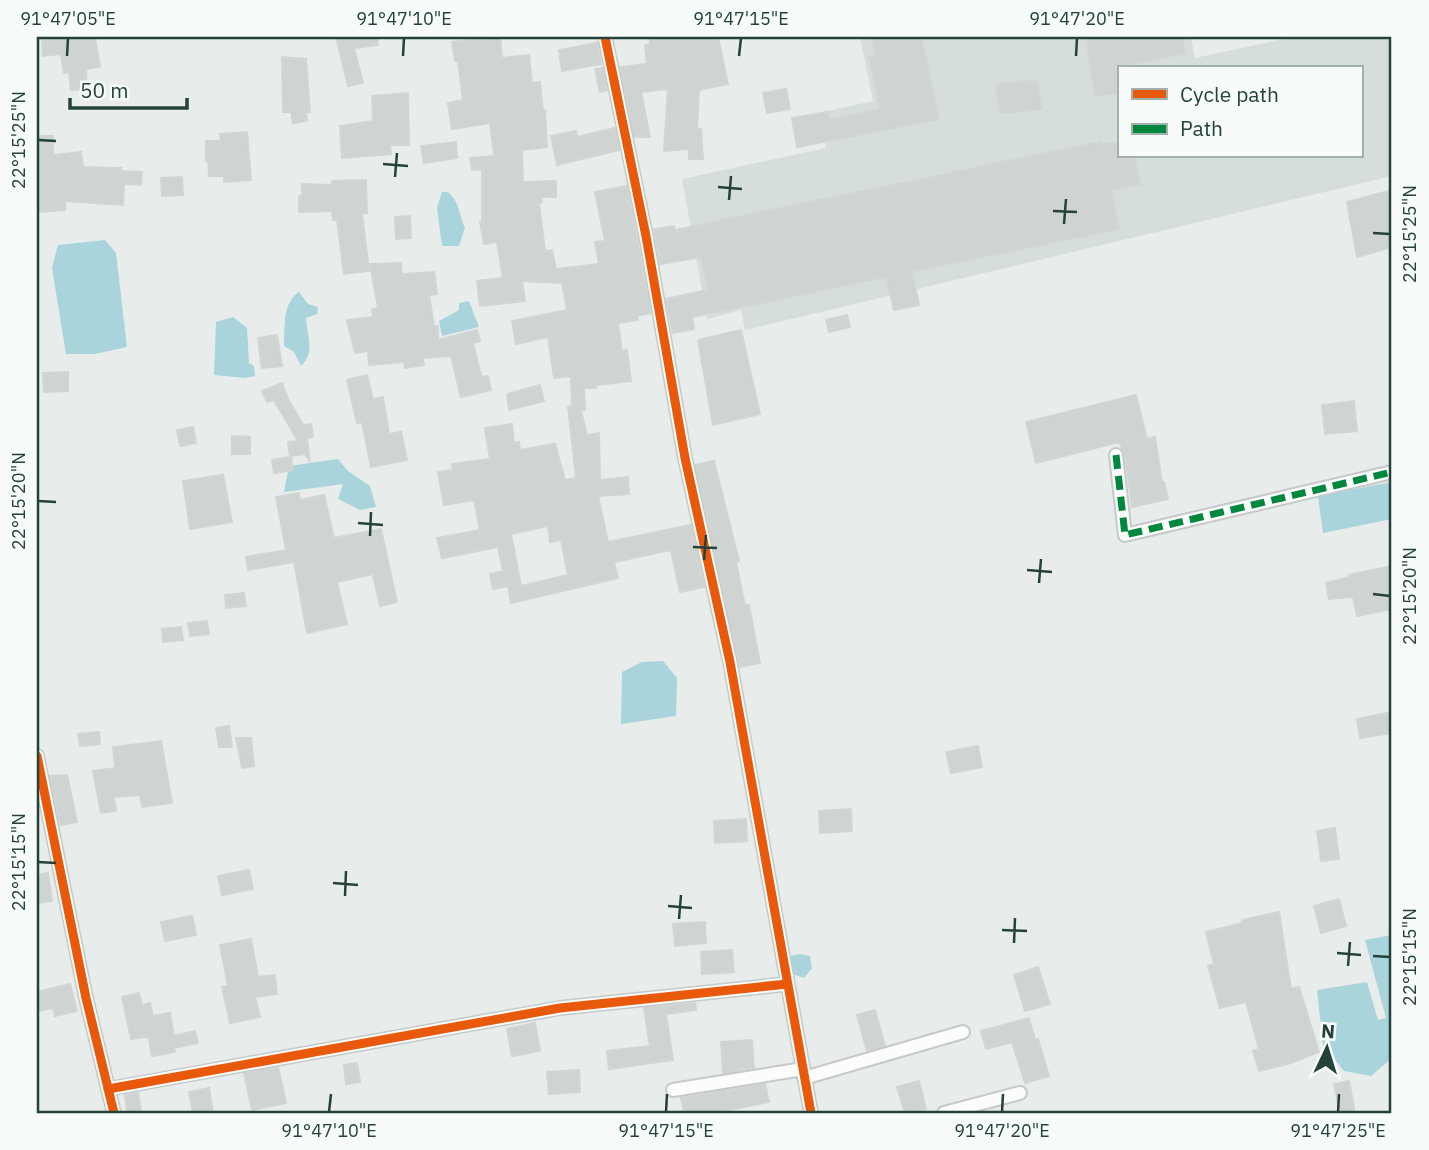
<svg xmlns="http://www.w3.org/2000/svg" width="1429" height="1150" viewBox="0 0 1429 1150" font-family="'IBM Plex Sans',sans-serif">
<style>
.built{fill:#d6dedb;fill-rule:evenodd}
.water{fill:#a9d4db}
.building{fill:#cfd4d2;stroke:#d1d6d4;stroke-width:2;fill-rule:evenodd}
.lines{fill:none;stroke-linecap:round;stroke-linejoin:round}
.minor-casing{stroke:#c5cac8;stroke-width:16}
.minor{stroke:#fcfcfc;stroke-width:12}
.quiet{stroke:#00873e;stroke-width:7;stroke-dasharray:14 7;stroke-linecap:butt}
.cycleway-casing{stroke:#f7fbf9;stroke-width:13}
.cycleway{stroke:#e8590c;stroke-width:9}
.ticks{fill:none;stroke:#24423a;stroke-width:2.5}
.neatline{fill:none;stroke:#24423a;stroke-width:2.5}
.ticks-label{font-size:18px;text-anchor:middle;fill:#24423a}
</style>
<rect width="100%" height="100%" fill="#e8edeb"/>
<!-- built -->
<path class="built" d="M860,37H1086L1092,70L1127,65L1122,37H1132L1136,61L1164,56L1160,37H1162L1166,56L1185,53L1182,37H1191L1195,58L1293,37H1392V176L745,330L741,310L707,319L682,179L826,148L823,112L873,101ZM923,46L938,119L832,140L828,120L880,109L869,57ZM1119,68H1361V156H1134L1139,184L1124,187L1116,143L1119,142ZM1100,142L1118,229L712,312L695,226Z"/>
<!-- water -->
<g class="water">
<path d="M442,192H448C461,204 458,213 465,228L459,246H442L437,208Z"/>
<path d="M105,240L116,253L127,347L95,354H66L52,268L58,245Z"/>
<path d="M299,292L308,304L318,307L317,314L306,318C307,337 316,352 301,366L294,352L284,346C285,327 282,303 299,292Z"/>
<path d="M469,301L479,327L442,336L439,321L459,310V303Z"/>
<path d="M233,317L247,328L249,363L254,366L255,376L245,378L214,375L216,322Z"/>
<path d="M338,459L348,471L370,486L376,507L360,510L338,499L343,484L284,492L289,466Z"/>
<path d="M1392,482V519L1323,533L1318,496Z"/>
<path d="M663,661L677,678L676,716L621,724L622,672L642,662Z"/>
<path d="M1392,935V1058L1371,1076L1344,1071L1323,1045L1317,990L1367,982L1378,1020L1386,1018L1365,940Z"/>
<path d="M800,954L810,956L812,968L804,978L792,974L790,956Z"/>
</g>
<!-- building -->
<g class="building">
<path d="M42,37H95L100,67L86,69L87,89L71,90L69,72L64,73L61,54L43,56Z"/>
<path d="M336,37H377L378,45L354,48L363,83L348,86Z"/>
<path d="M500,37L502,58L529,55L532,83L540,82L543,111L545,110L547,147L522,150L523,182L556,181V197H541L542,202L539,203L545,251L552,250L556,269L599,264L595,242L605,241L595,192L627,186L651,313L637,316L638,320L618,323L622,351L627,350L631,381L596,385V388H584L585,410L581,411L587,435L599,433L600,480L628,477L629,494L598,496L608,542L691,525L704,587L680,592L671,550L614,562L618,578L511,603L508,586L493,589L490,574L503,571L498,547L442,558L437,538L480,530L474,500L444,505L438,472L453,470L452,464L490,459L485,428L512,424L514,443L519,442L520,450L555,444L565,480L576,478L568,407L572,406L571,376L554,378L548,337L516,344L512,321L567,310L562,283L522,281L525,301L480,306L477,281L503,278L497,242L484,244L480,222H482V169L472,170L470,158L494,156L490,123L452,129L448,103L463,100L458,61H455L452,42ZM548,526L550,542L561,540L568,575L521,586L511,534Z"/>
<path d="M650,37H718L728,84L699,90L697,129H701L703,159H689V149L664,151L668,89L641,92L650,137H634L620,67L647,64L645,45L650,44Z"/>
<path d="M873,37H921L939,119L797,147L792,118L828,112V120L880,109L869,57L875,56Z"/>
<path d="M1086,37H1182L1185,53L1116,67L1119,93L1095,96Z"/>
<path d="M597,43L601,64L562,71L559,50Z"/>
<path d="M282,57L306,59L310,112H306L307,121L293,123L291,112H283Z"/>
<path d="M603,68L607,90L600,92L595,69Z"/>
<path d="M1029,80L1030,82L1037,81L1042,109L1000,113L996,85Z"/>
<path d="M786,89L790,109L767,113L763,93Z"/>
<path d="M408,93L409,145H390L391,154L342,158L340,126L373,121L372,96Z"/>
<path d="M615,128L619,150L557,165L551,136L576,131L577,137Z"/>
<path d="M247,132L251,180L224,182V176H209L208,161H206V141H221L220,134Z"/>
<path d="M37,136H53V155L81,152L83,167L121,168V171L142,172L141,185L124,184L123,205L65,201V210L37,212V190H39Z"/>
<path d="M456,142L457,158L424,163L421,146Z"/>
<path d="M1101,142V145L1119,142V156H1134L1140,184L1111,190L1119,229L912,271L919,305L894,310L886,277L692,317L694,329L673,333L666,299L708,290L701,257L660,264L654,229L674,226L675,230Z"/>
<path d="M182,177L183,195L162,196L161,178Z"/>
<path d="M366,180L367,213L362,214L369,271L344,274L337,220H333L332,211L299,212V196H302V184L332,185V181Z"/>
<path d="M1392,190V247L1357,257L1347,202Z"/>
<path d="M410,216L411,238L396,239L395,217Z"/>
<path d="M401,263L402,274L434,272L437,294L429,295L434,326H438V340L477,330L480,341L473,343L478,364L482,377L488,376L491,390L461,397L451,356L423,358L424,365L405,368L404,362L369,365L368,351L355,353L347,320L373,317L372,309L378,308L370,264Z"/>
<path d="M847,315L850,327L829,332L826,320Z"/>
<path d="M741,330L760,414L713,425L698,340Z"/>
<path d="M277,335L282,366L262,368L258,338Z"/>
<path d="M68,372V391L44,392L43,373Z"/>
<path d="M367,375L373,399L383,397L389,434L401,432L407,460L371,467L362,422L357,423L347,380Z"/>
<path d="M282,383L288,399L303,425L311,424L313,437L307,438L310,462L305,454L290,456L288,442L298,441L274,400L267,402L262,391Z"/>
<path d="M540,385L544,401L509,410L507,394Z"/>
<path d="M1136,395L1147,439L1155,437L1162,482H1164L1168,499L1132,507L1125,454L1119,442L1036,463L1026,422Z"/>
<path d="M1354,401L1357,431L1325,434L1322,405Z"/>
<path d="M193,427L196,443L180,446L177,430Z"/>
<path d="M232,436L250,437V454H232Z"/>
<path d="M291,457L293,470L274,473L272,460Z"/>
<path d="M714,461L739,561L736,562L745,606L749,605L760,663L740,667L695,465Z"/>
<path d="M223,475L232,522L190,529L183,481Z"/>
<path d="M299,493L300,500L324,495L334,538L381,529L397,602L380,606L373,574L337,582L347,624L307,633L294,562L248,570L246,557L286,550L276,497Z"/>
<path d="M1392,566V609L1357,616L1353,597L1329,599L1326,583L1350,577L1349,575Z"/>
<path d="M244,593L246,606L226,608L225,595Z"/>
<path d="M207,621L209,634L190,636L188,623Z"/>
<path d="M181,627L183,640L163,642L162,629Z"/>
<path d="M1392,712V733L1360,738L1357,719Z"/>
<path d="M229,726L232,747H219L216,728Z"/>
<path d="M99,732L100,744L80,746L78,734Z"/>
<path d="M236,738H251L254,766L242,768Z"/>
<path d="M161,741L172,803L142,807L140,795L114,797L116,811L101,813L93,771L115,768L113,747Z"/>
<path d="M978,746L982,767L951,773L946,752Z"/>
<path d="M67,775L77,822L60,825L50,776Z"/>
<path d="M851,809L852,831L820,833L819,811Z"/>
<path d="M746,819L747,841L715,843L714,821Z"/>
<path d="M1335,828L1339,859L1321,861L1317,831Z"/>
<path d="M249,870L253,889L222,895L218,876Z"/>
<path d="M48,873L52,901L37,903V875Z"/>
<path d="M1339,899L1346,926L1321,933L1314,906Z"/>
<path d="M1279,912L1291,989L1299,987L1319,1052L1291,1063L1259,1071L1253,1051L1259,1049L1246,1002L1220,1008L1208,966L1214,964L1206,932L1243,923L1242,920Z"/>
<path d="M192,916L196,935L165,941L161,922Z"/>
<path d="M705,922L706,943L675,946L673,924Z"/>
<path d="M251,939L258,977L275,975L277,994L255,997L260,1017L230,1023L222,987L228,986L220,945Z"/>
<path d="M732,950L734,972L702,974L701,952Z"/>
<path d="M1038,967L1050,1004L1025,1011L1014,975Z"/>
<path d="M70,984L77,1011L55,1016L53,1008L37,1011V992Z"/>
<path d="M139,993L142,1005L150,1003L153,1016L170,1013L174,1036L195,1031L198,1043L174,1048L175,1052L152,1056L149,1038L146,1037L131,1039L122,997Z"/>
<path d="M695,1003L696,1010L666,1014L673,1060L609,1069L607,1051L650,1046L644,1008Z"/>
<path d="M875,1010L885,1046L867,1051L857,1015Z"/>
<path d="M1029,1018L1035,1040L1038,1039L1049,1076L1025,1083L1012,1042L986,1049L981,1031Z"/>
<path d="M535,1023L540,1051L512,1056L507,1029Z"/>
<path d="M752,1040L754,1068L723,1073L721,1042Z"/>
<path d="M357,1063L360,1082L346,1084L344,1065Z"/>
<path d="M278,1067L286,1103L252,1110L244,1073Z"/>
<path d="M579,1070L580,1092L549,1094L547,1072Z"/>
<path d="M919,1081L926,1109L905,1113L897,1087Z"/>
<path d="M1349,1081L1355,1113H1340L1334,1084Z"/>
<path d="M765,1084L769,1102L724,1111V1113H684L681,1098Z"/>
<path d="M209,1088L213,1113H193L189,1092Z"/>
<path d="M138,1093L141,1112L127,1113L125,1095Z"/>
</g>
<g class="lines">
<defs>
<g id="minor">
<path d="M605,37L646,236L685,458L730,662L811,1113"/>
<path d="M1116,455L1125,535L1392,472"/>
<path d="M37,756L86,998L114,1113"/>
<path d="M804,1078L963,1032"/>
<path d="M108,1089L560,1008L787,984"/>
<path d="M673,1090L803,1069"/>
<path d="M944,1113L1020,1093"/>
</g>
</defs>
<!-- minor casing -->
<use href="#minor" class="minor-casing"/>
<!-- minor -->
<use href="#minor" class="minor"/>
<!-- quiet -->
<path class="quiet" d="M1116,455L1125,535L1392,472"/>
<defs>
<g id="cycleway">
<path d="M605,37L646,236L685,458L730,662L811,1113"/>
<path d="M37,756L86,998L114,1113"/>
<path d="M108,1089L560,1008L787,984"/>
</g>
</defs>
<!-- cycleway casing -->
<use href="#cycleway" class="cycleway-casing"/>
<!-- cycleway -->
<use href="#cycleway" class="cycleway"/>
</g>
<!-- ticks -->
<path class="ticks" d="M67,56L68,38M403,56L404,38M739,56L741,38M1076,56L1077,38M38,140L56,141M383,164L408,166M395,177L397,153M718,187L742,189M729,200L731,176M1053,211L1077,212M1064,224L1066,199M1373,233L1390,234M38,501L56,502M358,523L383,525M370,536L371,512M693,547L717,548M704,560L706,535M1027,570L1052,572M1039,583L1041,559M1373,594L1390,596M38,862L56,863M333,883L358,885M345,896L346,871M668,906L692,908M679,919L681,895M1002,930L1027,931M1014,943L1015,918M1337,953L1361,955M1373,956L1390,957M1348,966L1350,942M329,1112L331,1094M666,1112L667,1094M1002,1112L1003,1094M1338,1112L1339,1094"/>
<!-- border -->
<rect width="1429" height="1150" fill="none" stroke="#f7fbf9" stroke-width="77"/>
<!-- legend -->
<rect x="1118" y="66" width="245" height="91" fill="#f7fbf9" stroke="#a3b1ad" stroke-width="2"/>
<rect x="1132" y="89" width="35" height="10" fill="#e8590c" stroke="#a3b1ad" stroke-width="2"/>
<text x="1180" y="102" font-size="21" fill="#24423a">Cycle path</text>
<rect x="1132" y="124" width="35" height="10" fill="#00873e" stroke="#a3b1ad" stroke-width="2"/>
<text x="1180" y="136" font-size="21" fill="#24423a">Path</text>
<!-- north arrow -->
<g transform="translate(1327 1048) rotate(4)" stroke="#f7fbf9" stroke-width="5" paint-order="stroke">
<path d="M0-5L12 26L0 18L-12 26Z" fill="#24423a"/>
<text y="-10" font-size="19" font-weight="bold" text-anchor="middle" fill="#24423a">N</text>
</g>
<!-- scale -->
<path d="M70 98v10h117v-10" fill="none" stroke="#24423a" stroke-width="3.5"/>
<text x="80" y="98" font-size="21" fill="#24423a" stroke="#f7fbf9" stroke-width="5" paint-order="stroke">50 m</text>
<rect x="38" y="38" width="1352" height="1074" class="neatline"/>
<g class="ticks-label">
<text x="68" y="25">91°47'05"E</text>
<text x="404" y="25">91°47'10"E</text>
<text x="741" y="25">91°47'15"E</text>
<text x="1077" y="25">91°47'20"E</text>
<text transform="translate(19 140) rotate(-90)" y="6">22°15'25"N</text>
<text transform="translate(1410 234) rotate(-90)" y="6">22°15'25"N</text>
<text transform="translate(19 501) rotate(-90)" y="6">22°15'20"N</text>
<text transform="translate(1410 596) rotate(-90)" y="6">22°15'20"N</text>
<text transform="translate(19 862) rotate(-90)" y="6">22°15'15"N</text>
<text transform="translate(1410 957) rotate(-90)" y="6">22°15'15"N</text>
<text x="329" y="1137">91°47'10"E</text>
<text x="666" y="1137">91°47'15"E</text>
<text x="1002" y="1137">91°47'20"E</text>
<text x="1338" y="1137">91°47'25"E</text>
</g>
</svg>
